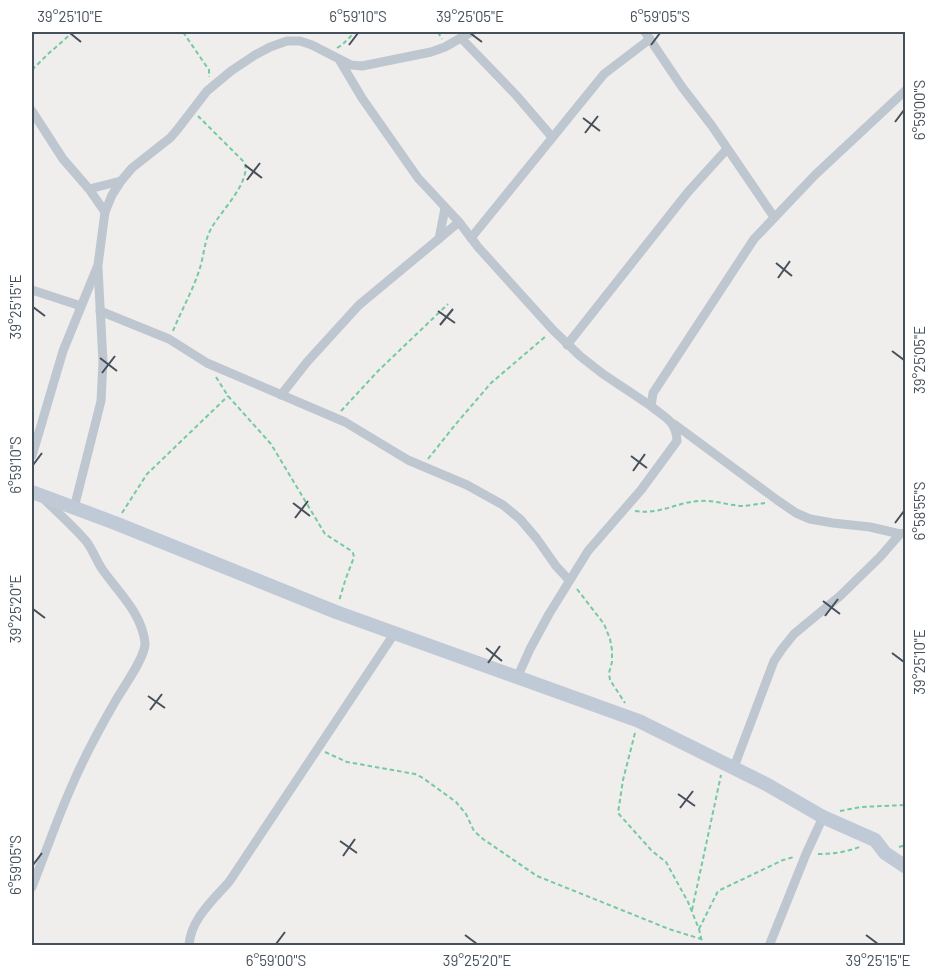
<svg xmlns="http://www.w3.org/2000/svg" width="937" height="977" viewBox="0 0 937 977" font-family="Barlow,sans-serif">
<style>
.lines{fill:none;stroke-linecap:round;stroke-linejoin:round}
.path{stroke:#74caa2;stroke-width:2;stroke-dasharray:4.5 3;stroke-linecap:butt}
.street{stroke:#bec7cf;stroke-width:9}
.secondary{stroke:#bfcad6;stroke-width:14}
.ticks{fill:none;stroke:#46505a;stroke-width:2}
.neatline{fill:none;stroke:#46505a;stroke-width:2}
.ticks-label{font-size:15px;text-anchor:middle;fill:#46505a}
</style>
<rect width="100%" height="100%" fill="#f0eded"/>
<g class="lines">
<!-- path -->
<g class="path">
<path d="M183,32L209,70V77"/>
<path d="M438,32L442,39"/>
<path d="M337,48L342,45L355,32"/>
<path d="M32,70L48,54L73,32"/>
<path d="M173,331C181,311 192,292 199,271C204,257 204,240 212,227C222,210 250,183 245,163L198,116"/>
<path d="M216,377L228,396L271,444L325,534L350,550L353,553L354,557L345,581L339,601"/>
<path d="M341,411L378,371L448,304"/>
<path d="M428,459L455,425L491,383L546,336"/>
<path d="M635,511C661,515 676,502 700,501C714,500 727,505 742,506C749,506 757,504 765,503"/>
<path d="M122,513L147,474L228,396"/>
<path d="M577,589L604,624L610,639L612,650V662L609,673L610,680L625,703"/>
<path d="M635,733L623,780L618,813L652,851L666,862L688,902L699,929L703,946"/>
<path d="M325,752L347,762L415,774L423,778L456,802L466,814L474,831L483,839L537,876L669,929L701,939"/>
<path d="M840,811L861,807L906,805"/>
<path d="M899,847L906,845"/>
<path d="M818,854C833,854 847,852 862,846"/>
<path d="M692,910L721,775"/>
<path d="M699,929L718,891L783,860L794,857"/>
</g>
<!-- street -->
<g class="street">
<path d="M645,32L682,87L712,126L774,217"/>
<path d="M461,38L516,95L552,137"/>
<path d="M340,61L362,98L418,178L459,222L478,247L553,330L580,356L603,374L651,406"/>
<path d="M32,111L63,159L89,189L105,212"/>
<path d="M89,189L121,181"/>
<path d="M471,238L604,74L650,39"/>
<path d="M439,239L445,208"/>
<path d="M32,290L81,306"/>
<path d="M100,311L169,339L207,363L345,422L408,460L467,485L503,505L520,519L537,539L556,566L569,580"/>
<path d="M567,345L688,192L727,149"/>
<path d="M281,395L307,362L359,305L459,222"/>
<path d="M674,424L777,500L796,513L810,519L833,523L870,527L900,534L904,533"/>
<path d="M32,456L63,351L98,265L105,212L112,195L121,181L132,168L170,138L177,130L207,91L231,71L255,55L270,47L287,41H300L312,45L351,65L362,66L431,52L445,47L471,32"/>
<path d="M74,508L101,401L103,362L98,268"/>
<path d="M517,678L530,649L549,614L588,551L641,490L677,441C676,420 665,418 651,406L653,393L754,239L815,175L906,90"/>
<path d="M734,767L774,661L782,649L794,634L840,596L880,557L900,534"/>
<path d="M32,887C46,852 58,816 74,781C86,753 101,726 116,700C123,688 146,656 145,643C142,613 118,592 102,569C96,560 93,550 86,541C73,526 58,513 44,499"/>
<path d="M189,946C190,920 213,900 229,882L394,634"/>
<path d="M769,946L806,854L823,817"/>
</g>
<!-- secondary -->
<path class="secondary" d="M32,492L115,523L336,612L639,721L766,784L823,817L875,840L885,853L906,867"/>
</g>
<!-- ticks -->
<path class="ticks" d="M70,33L81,42M470,33L482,42M349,45L358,33M651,45L660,33M583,118L600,131M895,122L904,110M585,133L598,116M245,165L262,178M247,180L260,163M776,263L792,276M778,278L790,261M33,307L45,316M438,311L455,323M440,325L453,309M892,351L904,360M100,358L117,371M102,373L115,356M631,456L647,468M33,465L42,453M633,471L645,454M293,503L310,516M295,518L308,501M895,523L904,511M823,601L840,614M33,609L45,618M825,616L838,599M486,648L502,661M892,653L904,662M488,663L500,646M148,696L165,708M150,710L162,694M678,794L695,806M680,808L693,791M340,841L357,853M343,856L355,839M33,865L42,853M465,935L477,944M866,935L878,944M276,944L285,932"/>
<!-- border -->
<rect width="937" height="977" fill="none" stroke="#ffffff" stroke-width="66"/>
<rect x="33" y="33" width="871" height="911" class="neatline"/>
<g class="ticks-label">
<text x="70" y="22">39°25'10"E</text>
<text x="358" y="22">6°59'10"S</text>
<text x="470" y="22">39°25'05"E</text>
<text x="660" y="22">6°59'05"S</text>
<text transform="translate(920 110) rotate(-90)" y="5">6°59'00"S</text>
<text transform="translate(16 307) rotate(-90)" y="5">39°25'15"E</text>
<text transform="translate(920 360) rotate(-90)" y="5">39°25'05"E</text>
<text transform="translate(16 465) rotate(-90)" y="5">6°59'10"S</text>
<text transform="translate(920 511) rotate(-90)" y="5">6°58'55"S</text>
<text transform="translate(16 609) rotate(-90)" y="5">39°25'20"E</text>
<text transform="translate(920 662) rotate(-90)" y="5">39°25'10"E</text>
<text transform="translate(16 865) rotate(-90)" y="5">6°59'05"S</text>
<text x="276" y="966">6°59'00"S</text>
<text x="477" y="966">39°25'20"E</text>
<text x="878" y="966">39°25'15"E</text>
</g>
</svg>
